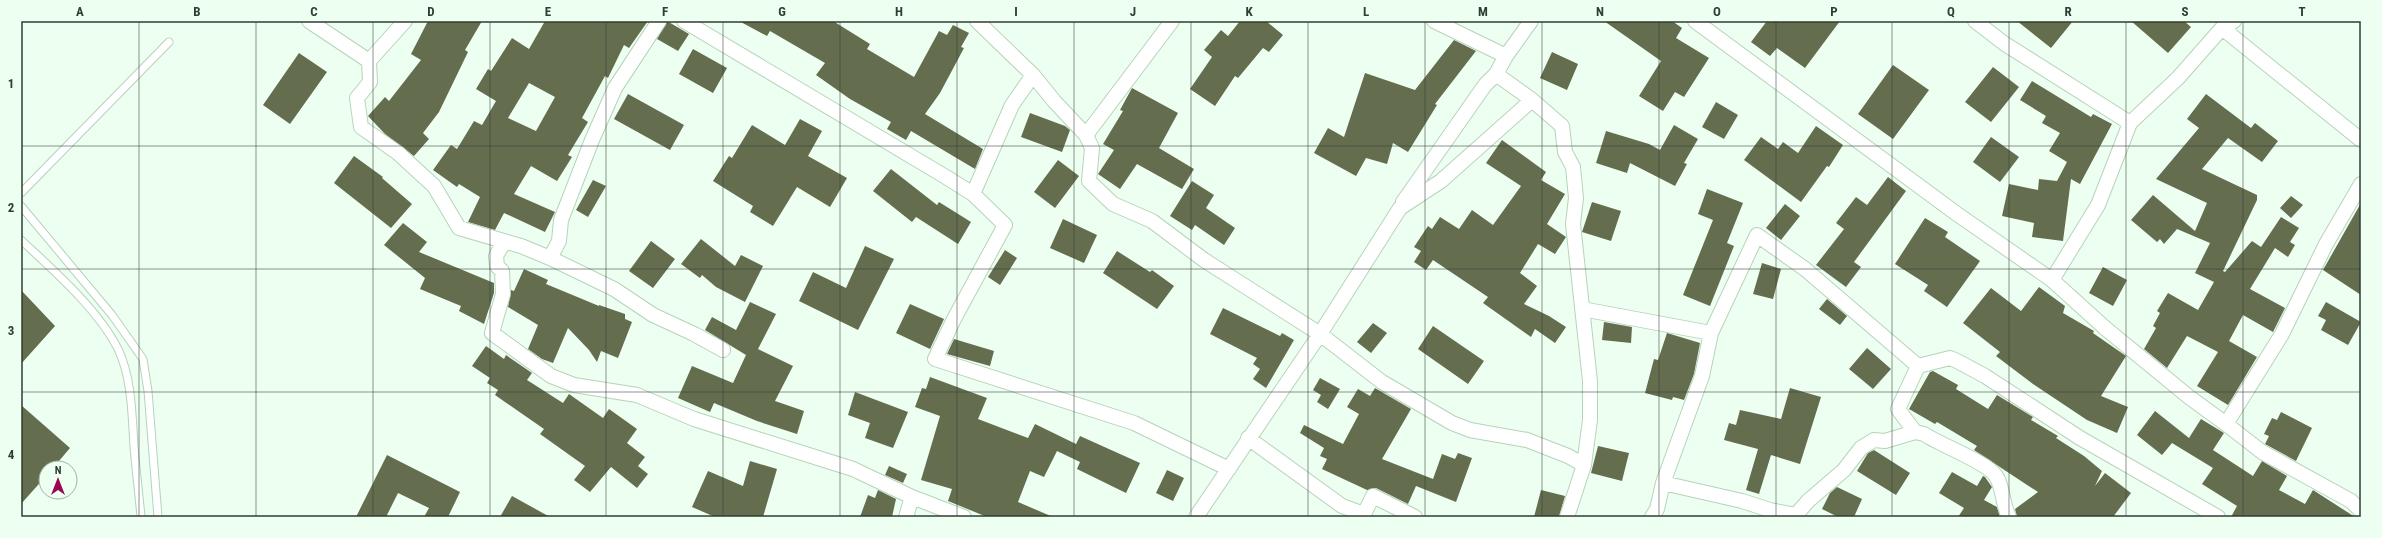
<svg xmlns="http://www.w3.org/2000/svg" width="2382" height="538" viewBox="0 0 2382 538" font-family="'Roboto Condensed',sans-serif">
  <style>
    .building { fill: #656d4f; fill-rule: evenodd }
    .lines { fill: none; stroke-linecap: round; stroke-linejoin: round }
    .service-casing { stroke: #b6d3bb; stroke-width: 9 }
    .minor-casing { stroke: #b6d3bb; stroke-width: 16 }
    .service { stroke: #fff; stroke-width: 7 }
    .minor { stroke: #fff; stroke-width: 14 }
    .grid { fill: none; stroke: #313d33; stroke-width: 1; stroke-opacity: 0.55 }
    .neatline { fill: none; stroke: #313d33; stroke-width: 1.5 }
    .grid-label { font-size: 13px; text-anchor: middle; font-weight: bold; fill: #313d33 }
  </style>
  <rect width="100%" height="100%" fill="#edfff0"/>
  <!-- building -->
  <path class="building" d="M 428,21 L 482,21 L 465,50 L 468,52 L 439,112 L 423,133 L 429,139 L 414,156 L 385,134 L 368,116 L 385,97 L 389,101 L 421,60 L 411,54 Z
    M 545,21 L 648,21 L 629,48 L 624,45 L 608,78 L 605,76 L 582,118 L 588,122 L 568,155 L 572,157 L 557,181 L 531,166 L 514,194 L 555,212 L 545,232 L 504,213 L 495,230 L 468,222 L 480,197 L 459,184 L 457,187 L 433,170 L 451,145 L 457,149 L 474,121 L 482,125 L 496,101 L 476,89 L 488,69 L 491,71 L 512,38 L 529,49 ZM 529,83 L 555,97 L 536,131 L 508,118 Z
    M 667,21 L 689,34 L 678,51 L 657,39 Z
    M 739,21 L 833,21 L 870,44 L 867,49 L 914,77 L 939,31 L 947,35 L 953,25 L 969,33 L 961,47 L 964,48 L 940,93 L 925,114 L 983,149 L 975,169 L 911,131 L 906,140 L 887,129 L 891,122 L 850,99 L 816,75 L 825,63 L 770,31 L 767,36 Z
    M 1240,21 L 1266,21 L 1283,35 L 1269,52 L 1263,48 L 1238,78 L 1235,76 L 1215,106 L 1190,89 L 1212,57 L 1204,50 L 1221,30 L 1228,36 Z
    M 1604,21 L 1672,21 L 1682,28 L 1676,38 L 1709,58 L 1684,97 L 1675,92 L 1663,111 L 1639,96 L 1661,61 Z
    M 1767,21 L 1840,21 L 1805,68 L 1777,48 L 1770,56 L 1751,42 Z
    M 2017,21 L 2073,21 L 2051,48 Z
    M 2131,21 L 2184,21 L 2191,27 L 2168,53 Z
    M 1454,40 L 1476,51 L 1435,104 L 1437,105 L 1408,152 L 1393,143 L 1387,164 L 1366,158 L 1356,176 L 1314,153 L 1328,128 L 1344,137 L 1365,73 L 1415,90 Z
    M 693,49 L 727,68 L 713,93 L 679,74 Z
    M 1552,52 L 1578,64 L 1567,90 L 1540,78 Z
    M 299,53 L 327,72 L 290,124 L 263,105 Z
    M 1893,65 L 1929,90 L 1893,139 L 1858,114 Z
    M 1993,67 L 2019,87 L 1991,122 L 1965,102 Z
    M 2032,81 L 2091,117 L 2093,114 L 2112,124 L 2080,184 L 2071,179 L 2063,241 L 2032,237 L 2034,223 L 2002,216 L 2009,184 L 2038,190 L 2039,179 L 2057,181 L 2067,162 L 2049,151 L 2060,133 L 2042,123 L 2046,116 L 2020,100 Z
    M 1132,88 L 1178,113 L 1159,148 L 1194,169 L 1182,189 L 1137,164 L 1120,189 L 1098,174 L 1114,150 L 1103,144 L 1123,111 L 1120,110 Z
    M 628,94 L 684,125 L 670,150 L 614,119 Z
    M 2206,94 L 2251,128 L 2255,123 L 2278,141 L 2262,162 L 2228,138 L 2202,169 L 2257,195 L 2257,200 L 2223,271 L 2225,272 L 2252,241 L 2261,247 L 2281,217 L 2299,228 L 2290,242 L 2295,245 L 2288,257 L 2275,248 L 2250,289 L 2285,308 L 2273,332 L 2243,315 L 2229,341 L 2257,357 L 2228,405 L 2197,386 L 2218,352 L 2187,336 L 2167,368 L 2144,349 L 2156,328 L 2153,326 L 2160,313 L 2157,311 L 2168,293 L 2198,310 L 2214,282 L 2195,273 L 2210,243 L 2177,229 L 2164,244 L 2160,239 L 2157,242 L 2131,220 L 2153,195 L 2195,231 L 2207,203 L 2156,179 L 2199,128 L 2187,119 Z
    M 1716,102 L 1738,115 L 1724,139 L 1702,127 Z
    M 1030,113 L 1065,126 L 1070,130 L 1062,152 L 1021,137 Z
    M 800,119 L 822,131 L 808,156 L 847,178 L 830,207 L 797,187 L 773,226 L 750,212 L 753,206 L 713,181 L 729,156 L 732,158 L 752,125 L 785,145 Z
    M 1674,125 L 1698,139 L 1684,163 L 1687,164 L 1675,186 L 1630,163 L 1627,173 L 1596,163 L 1606,131 L 1649,144 L 1660,150 Z
    M 1816,126 L 1843,145 L 1829,167 L 1827,166 L 1801,202 L 1744,160 L 1761,137 L 1778,149 L 1783,142 L 1798,153 Z
    M 1991,137 L 2019,157 L 2000,182 L 1973,162 Z
    M 1502,140 L 1546,172 L 1541,180 L 1565,194 L 1547,224 L 1566,237 L 1555,254 L 1538,244 L 1520,273 L 1537,286 L 1524,304 L 1549,316 L 1566,327 L 1555,343 L 1535,329 L 1531,337 L 1483,303 L 1488,297 L 1433,260 L 1426,270 L 1414,262 L 1421,251 L 1414,247 L 1428,226 L 1432,229 L 1440,217 L 1459,229 L 1472,210 L 1493,225 L 1521,186 L 1486,163 Z
    M 354,156 L 383,177 L 382,178 L 412,204 L 391,228 L 334,183 Z
    M 1058,160 L 1079,176 L 1055,208 L 1034,192 Z
    M 891,169 L 937,205 L 939,202 L 971,222 L 958,244 L 916,217 L 912,222 L 873,191 Z
    M 1888,177 L 1906,191 L 1854,262 L 1861,267 L 1846,287 L 1816,265 L 1844,229 L 1836,223 L 1856,197 L 1867,205 Z
    M 593,180 L 606,186 L 588,217 L 576,210 Z
    M 1192,181 L 1214,195 L 1206,208 L 1235,228 L 1224,245 L 1195,225 L 1192,230 L 1170,216 Z
    M 1707,189 L 1743,203 L 1727,243 L 1734,246 L 1710,306 L 1683,295 L 1713,220 L 1698,214 Z
    M 2291,196 L 2303,205 L 2291,218 L 2280,208 Z
    M 1592,202 L 1621,211 L 1611,241 L 1582,232 Z
    M 2361,203 L 2361,295 L 2323,270 Z
    M 1785,204 L 1800,216 L 1781,240 L 1766,228 Z
    M 1925,218 L 1948,232 L 1945,237 L 1980,261 L 1947,307 L 1924,291 L 1928,285 L 1895,264 Z
    M 1063,219 L 1097,235 L 1084,263 L 1050,248 Z
    M 403,223 L 427,242 L 419,252 L 494,283 L 494,293 L 484,324 L 459,311 L 461,306 L 420,289 L 425,278 L 384,245 Z
    M 701,239 L 735,266 L 741,255 L 763,266 L 745,302 L 716,287 L 702,275 L 700,278 L 681,264 Z
    M 651,241 L 675,259 L 653,288 L 629,271 Z
    M 865,246 L 894,259 L 858,330 L 799,301 L 813,272 L 846,288 Z
    M 1005,250 L 1017,258 L 1000,285 L 988,277 Z
    M 1117,251 L 1150,272 L 1152,270 L 1174,286 L 1157,309 L 1103,273 Z
    M 1762,263 L 1781,269 L 1773,299 L 1753,294 Z
    M 2103,267 L 2127,280 L 2113,306 L 2089,293 Z
    M 524,269 L 548,280 L 546,284 L 599,306 L 599,305 L 625,314 L 625,319 L 632,322 L 618,358 L 601,351 L 597,362 L 589,350 L 568,328 L 553,363 L 542,359 L 528,349 L 538,325 L 508,307 L 511,290 L 514,291 Z
    M 2039,287 L 2065,306 L 2063,313 L 2094,331 L 2093,333 L 2126,356 L 2101,396 L 2128,407 L 2117,433 L 2087,420 L 2033,384 L 1996,356 L 2000,352 L 1963,323 L 1991,288 L 2021,311 Z
    M 21,290 L 55,326 L 21,364 Z
    M 1827,299 L 1847,316 L 1840,325 L 1819,309 Z
    M 750,302 L 776,314 L 758,349 L 793,366 L 775,401 L 804,411 L 797,434 L 757,421 L 714,403 L 710,412 L 678,398 L 692,366 L 733,383 L 746,355 L 705,330 L 712,317 L 736,330 Z
    M 2326,302 L 2361,322 L 2348,345 L 2321,330 L 2326,320 L 2318,316 Z
    M 910,304 L 944,319 L 930,349 L 896,333 Z
    M 1223,308 L 1280,336 L 1282,333 L 1294,340 L 1266,388 L 1253,379 L 1260,369 L 1253,364 L 1257,358 L 1210,334 Z
    M 1604,322 L 1632,327 L 1631,343 L 1602,340 Z
    M 1373,323 L 1387,333 L 1371,353 L 1357,342 Z
    M 1433,326 L 1484,361 L 1468,384 L 1418,349 Z
    M 1667,333 L 1700,343 L 1694,374 L 1684,400 L 1673,397 L 1672,400 L 1645,393 L 1654,359 L 1658,360 Z
    M 954,339 L 994,351 L 990,366 L 947,354 Z
    M 486,346 L 504,359 L 506,355 L 532,373 L 527,380 L 563,403 L 569,394 L 603,418 L 609,409 L 637,429 L 627,443 L 645,457 L 638,466 L 648,474 L 637,488 L 611,467 L 590,492 L 574,480 L 585,466 L 540,434 L 544,429 L 495,395 L 498,390 L 487,383 L 490,378 L 472,366 Z
    M 1867,348 L 1891,369 L 1873,389 L 1849,369 Z
    M 1933,371 L 1958,385 L 1956,389 L 1988,409 L 1997,395 L 2033,417 L 2031,420 L 2058,436 L 2056,438 L 2084,456 L 2102,471 L 2095,486 L 2105,473 L 2131,493 L 2113,517 L 2017,517 L 2015,509 L 2038,492 L 1974,450 L 1977,446 L 1937,422 L 1935,424 L 1909,409 L 1930,372 Z
    M 930,377 L 987,398 L 978,419 L 1028,438 L 1035,424 L 1076,444 L 1080,436 L 1140,463 L 1126,493 L 1077,469 L 1080,462 L 1057,451 L 1044,477 L 1030,471 L 1018,502 L 1053,517 L 987,517 L 948,501 L 952,489 L 921,480 L 940,416 L 915,407 L 922,388 L 926,389 Z
    M 1320,378 L 1340,389 L 1328,409 L 1317,402 L 1321,395 L 1313,390 Z
    M 1375,388 L 1411,409 L 1382,459 L 1433,479 L 1442,454 L 1455,459 L 1458,453 L 1472,458 L 1456,502 L 1416,486 L 1408,504 L 1376,488 L 1367,490 L 1322,469 L 1327,459 L 1320,456 L 1324,448 L 1300,433 L 1304,425 L 1343,444 L 1359,414 L 1347,407 L 1358,389 L 1370,396 Z
    M 1790,388 L 1821,397 L 1800,464 L 1771,455 L 1759,494 L 1746,490 L 1758,449 L 1724,440 L 1729,423 L 1736,425 L 1740,410 L 1781,419 Z
    M 855,392 L 908,412 L 893,448 L 865,438 L 870,423 L 848,415 Z
    M 21,405 L 70,448 L 53,468 L 46,468 L 46,476 L 21,504 Z
    M 2155,411 L 2189,438 L 2201,419 L 2224,433 L 2213,450 L 2253,476 L 2262,461 L 2287,476 L 2279,490 L 2305,504 L 2313,490 L 2355,517 L 2231,517 L 2237,506 L 2202,484 L 2213,468 L 2172,443 L 2162,455 L 2137,435 Z
    M 2281,412 L 2312,428 L 2296,461 L 2265,444 L 2269,436 L 2264,434 L 2272,418 L 2277,420 Z
    M 1598,446 L 1629,453 L 1622,481 L 1591,473 Z
    M 1874,450 L 1910,473 L 1896,495 L 1857,471 L 1868,453 Z
    M 387,455 L 460,492 L 448,517 L 424,517 L 429,508 L 398,493 L 386,517 L 356,517 Z
    M 750,461 L 777,469 L 763,517 L 715,517 L 692,507 L 708,471 L 743,486 Z
    M 889,466 L 907,474 L 903,483 L 885,475 Z
    M 1167,470 L 1184,478 L 1173,501 L 1156,493 Z
    M 1952,472 L 1977,486 L 1983,476 L 1985,477 L 1992,487 L 1984,500 L 1997,507 L 2000,517 L 1958,517 L 1964,508 L 1939,493 Z
    M 1837,487 L 1862,499 L 1854,517 L 1838,517 L 1822,509 L 1830,493 Z
    M 878,490 L 896,499 L 892,517 L 860,517 L 868,495 L 875,498 Z
    M 1541,490 L 1565,496 L 1559,517 L 1534,517 Z
    M 512,496 L 550,517 L 500,517 Z"/>
  <g class="lines">
    <!-- service casing -->
    <g class="service-casing">
      <path id="service" d="M 21,193 L 169,42
        M 21,206 L 112,315 L 143,359 L 148,391 L 158,517
        M 21,240 C 53,270 98,309 118,349 C 132,378 132,415 134,447 C 136,471 139,494 141,517"/>
    </g>
    <!-- minor casing -->
    <g class="minor-casing">
      <path id="minor" d="M 309,21 L 369,61 L 370,82 L 357,98 L 361,127 L 398,153 L 434,186 L 459,228 L 521,246 L 550,258 L 559,241 L 561,220 L 592,140 L 615,88 L 659,21
        M 684,21 L 946,177 L 973,194 L 1005,225 L 954,319 L 935,359 L 1134,423 L 1229,469
        M 977,21 L 1033,75 L 1054,101 L 1086,135 L 1092,148 L 1089,181 L 1113,204 L 1152,221 L 1204,260 L 1320,334 L 1382,382 L 1452,423 L 1470,430 L 1527,440 L 1568,456 L 1584,465
        M 1434,21 L 1506,56
        M 1695,21 L 1957,214 L 2052,280 L 2105,328 L 2189,397 L 2226,424 L 2282,334 L 2326,244 L 2361,184
        M 1975,21 L 2005,44 L 2130,123
        M 2222,28 L 2234,21
        M 369,61 L 405,21
        M 1496,74 L 1532,100 L 1562,126 L 1565,152 L 1573,167 L 1576,198 L 1573,224 L 1590,381 L 1590,420 L 1584,465 L 1567,517
        M 1086,135 L 1172,21
        M 973,194 L 1012,105 L 1033,75
        M 1403,202 L 1485,85 L 1496,74 L 1506,56 L 1531,21
        M 504,242 L 496,256 L 497,266 L 502,271 L 503,294 L 492,333 L 551,376 L 574,385 L 637,395 L 694,419 L 853,469 L 912,497 L 964,517
        M 550,258 L 614,289 L 653,315 L 694,334 L 723,350
        M 2052,280 L 2098,205 L 2130,123 L 2178,78 L 2222,28 L 2361,140
        M 1582,309 L 1711,333 L 1757,235 L 1805,269 L 1918,366
        M 2226,424 L 2262,452 L 2351,501 L 2361,511
        M 1248,438 L 1342,506 L 1364,514 L 1373,496 L 1415,517
        M 1663,483 L 1742,501 L 1770,510 L 1796,515 L 1808,501 L 1844,470 L 1861,448 L 1874,440 L 1885,441 L 1915,432
        M 906,517 L 912,497
        M 1196,517 L 1320,334 L 1400,208 L 1441,181 L 1532,100
        M 1652,517 L 1657,509 L 1663,483 L 1702,376 L 1711,333
        M 2009,517 C 2002,504 2004,489 1996,476 C 1987,462 1940,445 1924,434 L 1915,432 L 1898,409 L 1918,366 L 1950,358 L 1957,361 L 1985,376 L 2080,438 L 2218,517"/>
    </g>
    <!-- service -->
    <use href="#service" class="service"/>
    <!-- minor -->
    <use href="#minor" class="minor"/>
  </g>
  <!-- grid -->
  <path class="grid" d="M 139,21 L 139,517M 256,21 L 256,517M 373,21 L 373,517M 490,21 L 490,517M 606,21 L 606,517M 723,21 L 723,517M 840,21 L 840,517M 957,21 L 957,517M 1074,21 L 1074,517M 1191,21 L 1191,517M 1308,21 L 1308,517M 1425,21 L 1425,517M 1542,21 L 1542,517M 1659,21 L 1659,517M 1776,21 L 1776,517M 1892,21 L 1892,517M 2009,21 L 2009,517M 2126,21 L 2126,517M 2243,21 L 2243,517M 21,146 L 2361,146M 21,269 L 2361,269M 21,392 L 2361,392"/>
  <!-- border -->
  <rect width="2382" height="538" fill="none" stroke="#edfff0" stroke-width="44"/>
  <!-- north arrow -->
  <g transform="translate(58 480)"><circle r="19" fill="#edfff0" stroke="#a2b1a4"/>
  <path d="M0-3L7 15L0 10L-7 15Z" fill="#9c0552"/>
  <text y="-6" font-size="11" font-weight="bold" text-anchor="middle" fill="#313d33">N</text>
  </g>
  <rect x="22" y="22" width="2338" height="494" class="neatline"/>
  <g class="grid-label">
    <text x="80" y="16">A</text>
    <text x="197" y="16">B</text>
    <text x="314" y="16">C</text>
    <text x="431" y="16">D</text>
    <text x="548" y="16">E</text>
    <text x="665" y="16">F</text>
    <text x="782" y="16">G</text>
    <text x="899" y="16">H</text>
    <text x="1016" y="16">I</text>
    <text x="1133" y="16">J</text>
    <text x="1249" y="16">K</text>
    <text x="1366" y="16">L</text>
    <text x="1483" y="16">M</text>
    <text x="1600" y="16">N</text>
    <text x="1717" y="16">O</text>
    <text x="1834" y="16">P</text>
    <text x="1951" y="16">Q</text>
    <text x="2068" y="16">R</text>
    <text x="2185" y="16">S</text>
    <text x="2302" y="16">T</text>
    <text x="11" y="88">1</text>
    <text x="11" y="212">2</text>
    <text x="11" y="335">3</text>
    <text x="11" y="459">4</text>
  </g>
</svg>
